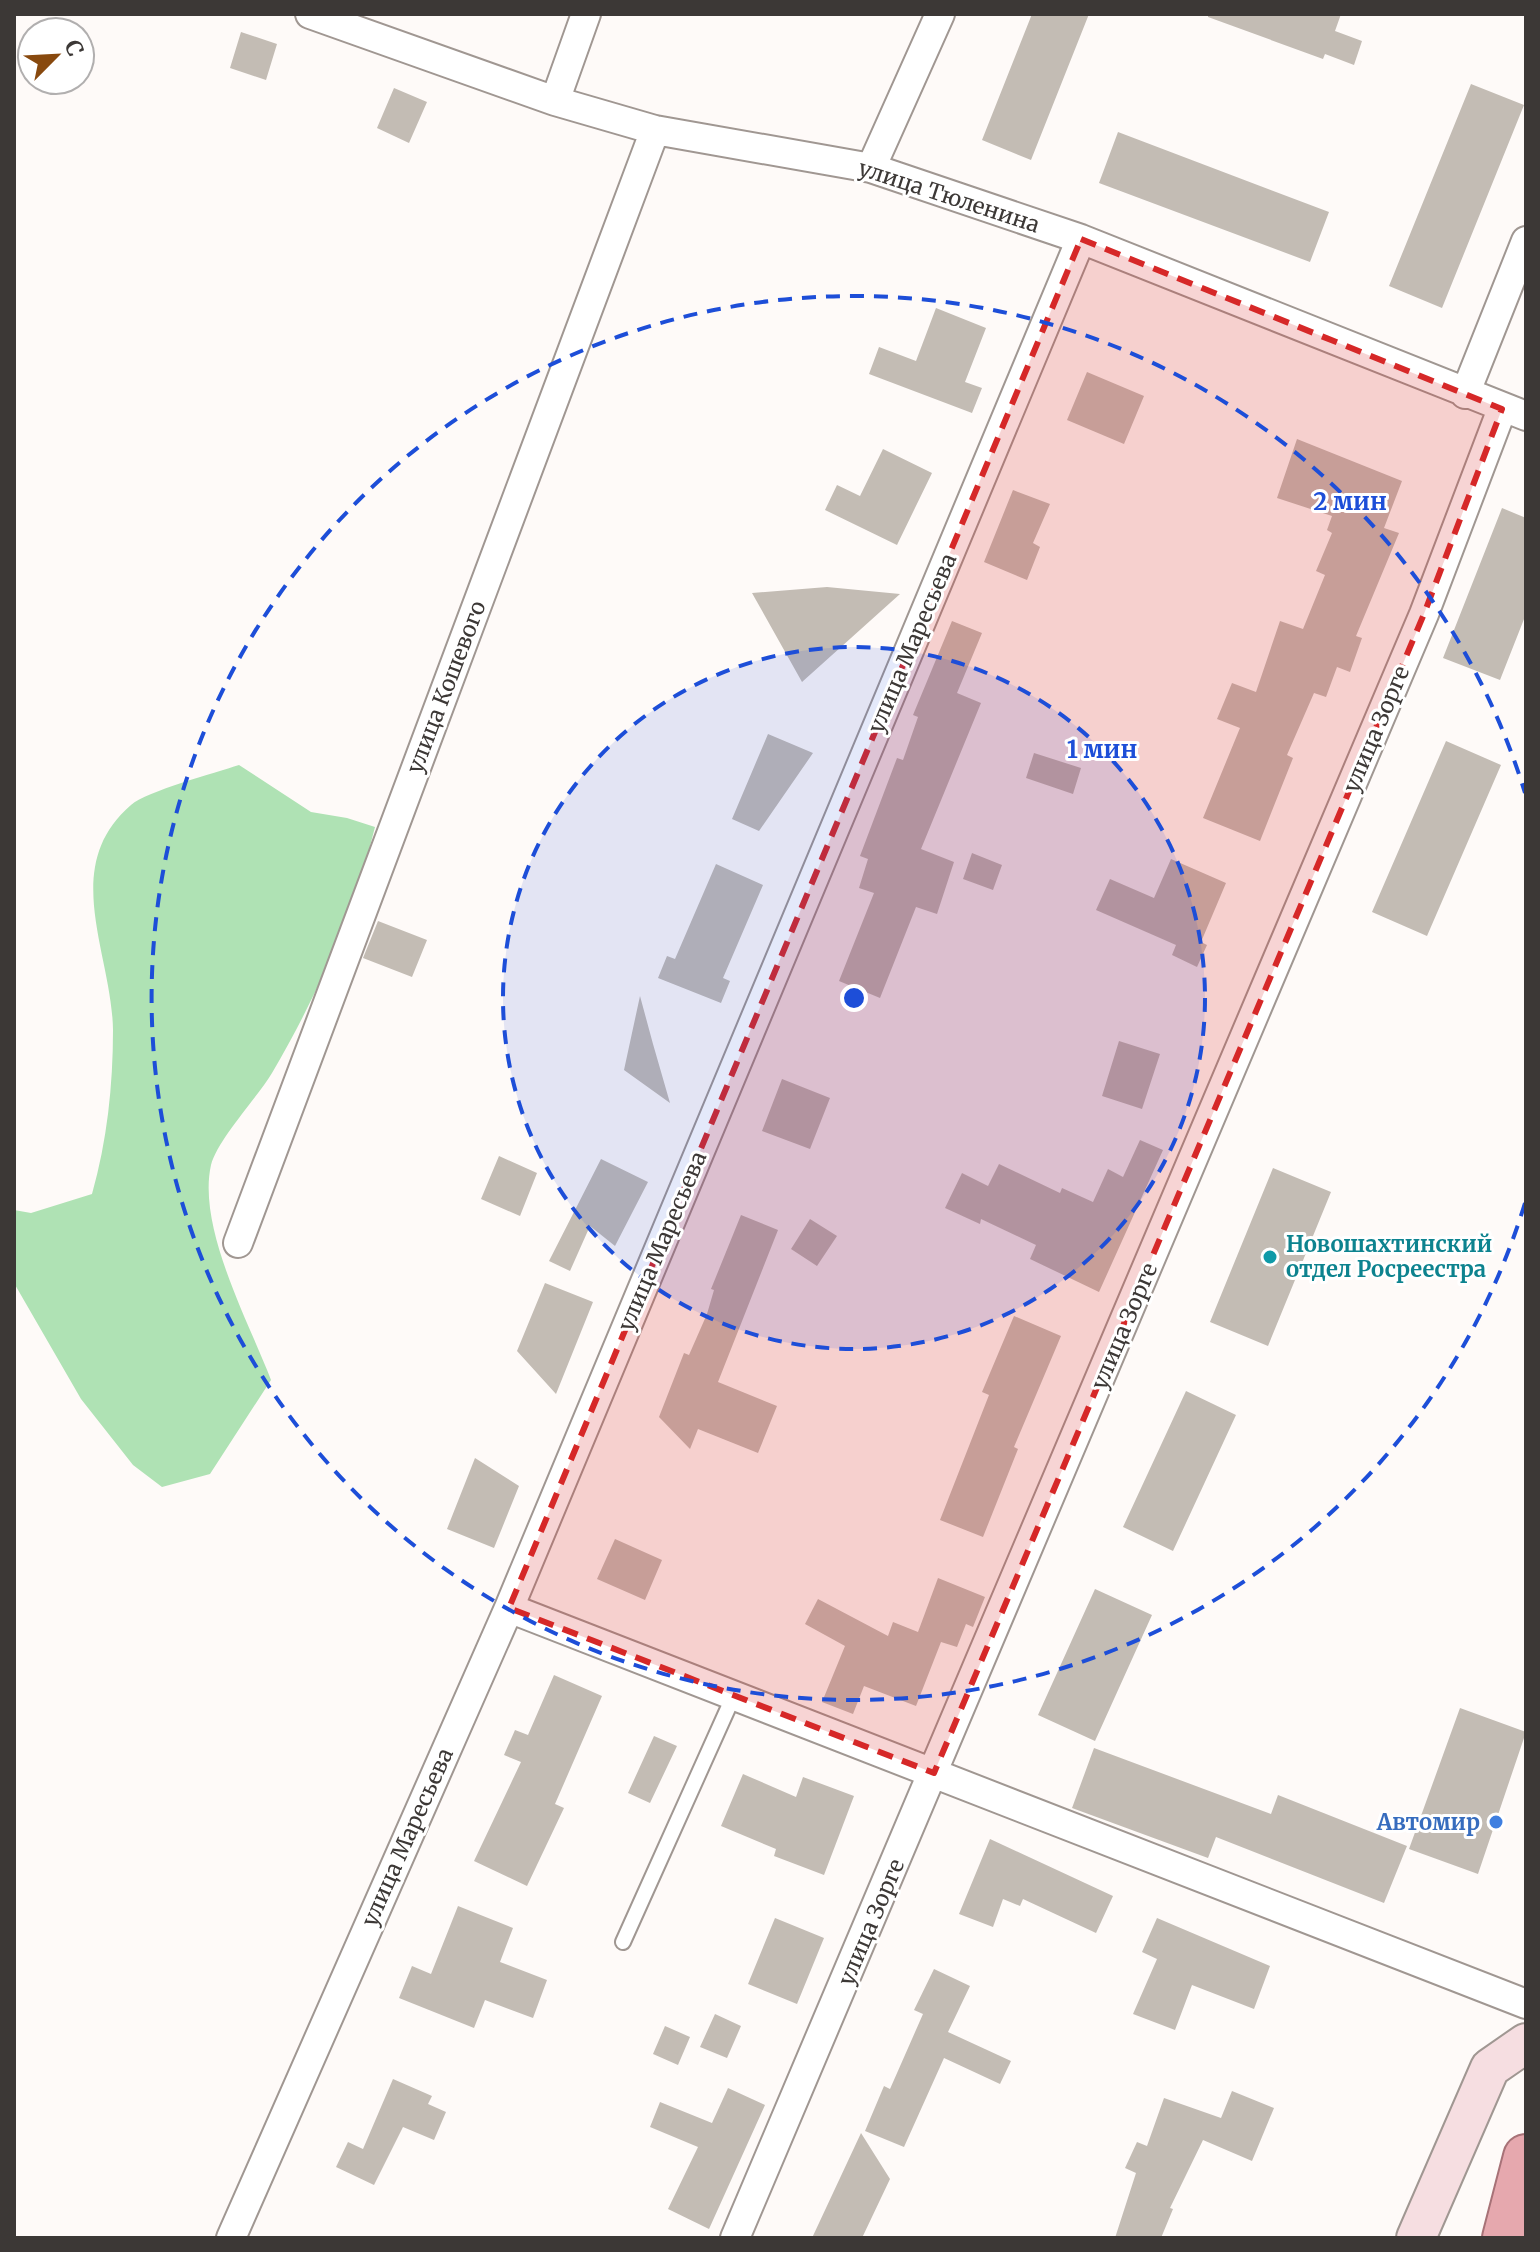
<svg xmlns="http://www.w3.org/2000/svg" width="1540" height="2252" viewBox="0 0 1540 2252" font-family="Merriweather,serif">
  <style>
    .green { fill: #afe2b4 }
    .building { fill: #c3bcb4 }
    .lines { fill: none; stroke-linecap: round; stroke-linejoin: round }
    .service-casing { stroke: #a09792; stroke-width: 18 }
    .minor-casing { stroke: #a09792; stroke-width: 32 }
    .secondary-casing { stroke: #a09792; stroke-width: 42 }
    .trunk-casing { stroke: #a77277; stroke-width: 48 }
    .service { stroke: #fff; stroke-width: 14 }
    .minor { stroke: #fff; stroke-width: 28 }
    .secondary { stroke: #f6dee1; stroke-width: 38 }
    .trunk { stroke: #e6a8ae; stroke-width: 44 }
    .marked { fill: #d62828; fill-opacity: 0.2; stroke: #d62828; stroke-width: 6; stroke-dasharray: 16 10; stroke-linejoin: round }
    .ring { fill: none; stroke: #1d4ed8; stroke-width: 4; stroke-dasharray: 14 10 }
    .culture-dot { fill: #0f9aa8; stroke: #fff; stroke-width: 3 }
    .shop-dot { fill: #3f7fe0; stroke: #fff; stroke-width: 3 }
    .labels { text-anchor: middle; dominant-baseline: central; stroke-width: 6; stroke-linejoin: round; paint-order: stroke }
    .street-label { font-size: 22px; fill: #3c3836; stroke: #fff }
    .culture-label { font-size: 22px; font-weight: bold; fill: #0d838f; stroke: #fff; text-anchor: start }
    .shop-label { font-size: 22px; font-weight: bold; fill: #366cbe; stroke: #fff; text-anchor: end }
    .centre { fill: #1d4ed8; stroke: #fff; stroke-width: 4 }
    .ring-label { font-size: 24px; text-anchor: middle; font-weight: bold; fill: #1d4ed8; stroke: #fff; stroke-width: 6; stroke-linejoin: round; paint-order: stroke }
  </style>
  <rect width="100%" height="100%" fill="#fefaf8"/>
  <!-- green -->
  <path class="green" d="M 239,765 L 311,812 L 347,818 L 375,827 C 354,914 317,996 272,1073 C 257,1098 218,1139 211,1165 C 197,1228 249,1322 271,1380 L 210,1474 L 162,1487 L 133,1465 L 81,1399 L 14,1283 L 14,1210 L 31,1213 L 92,1194 C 107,1141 113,1086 113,1030 C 112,953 59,867 131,805 C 147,791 215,773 239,765 Z"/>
  <!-- building -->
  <path class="building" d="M 1032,14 L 1089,14 L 1031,160 L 982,140 Z
    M 1208,14 L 1341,14 L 1335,31 L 1362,41 L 1354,65 L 1325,54 L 1323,59 L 1208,17 Z
    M 241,32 L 277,44 L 266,80 L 230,68 Z
    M 1471,84 L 1524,105 L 1442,308 L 1389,286 Z
    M 394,88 L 427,102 L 409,143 L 377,128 Z
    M 1118,132 L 1329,212 L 1310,262 L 1099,183 Z
    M 936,308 L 986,328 L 965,382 L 982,388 L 972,413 L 869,374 L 879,347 L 916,361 Z
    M 1087,372 L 1144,396 L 1124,444 L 1067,420 Z
    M 1297,439 L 1402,481 L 1384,528 L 1399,533 L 1356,636 L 1362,638 L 1350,672 L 1337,667 L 1326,697 L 1314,693 L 1287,755 L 1293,758 L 1260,841 L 1203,818 L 1240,728 L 1217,719 L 1232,683 L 1256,692 L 1280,621 L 1303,629 L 1325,575 L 1316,571 L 1332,533 L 1327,530 L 1332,516 L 1277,498 Z
    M 883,449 L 932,473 L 897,545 L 825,510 L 837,485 L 860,496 Z
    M 1013,490 L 1050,504 L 1033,543 L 1040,547 L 1027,580 L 984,562 Z
    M 1502,508 L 1526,518 L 1526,614 L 1500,680 L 1443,658 Z
    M 827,587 L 900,594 L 802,682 L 752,593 Z
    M 952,621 L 982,633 L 957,693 L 981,703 L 921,849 L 954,862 L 937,914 L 916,907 L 880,998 L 839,981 L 874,893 L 859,888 L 868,859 L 860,856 L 897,758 L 903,760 L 918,717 L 913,715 Z
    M 768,734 L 813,753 L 759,831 L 732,819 Z
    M 1446,741 L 1501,765 L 1427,936 L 1372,912 Z
    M 1034,753 L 1081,768 L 1073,794 L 1026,778 Z
    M 972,853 L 1002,865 L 993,890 L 963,879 Z
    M 1171,859 L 1226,883 L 1201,942 L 1207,945 L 1197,967 L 1172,955 L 1176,945 L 1096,910 L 1110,879 L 1154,898 Z
    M 716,864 L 763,885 L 723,978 L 730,981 L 721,1003 L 658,978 L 667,956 L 675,959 Z
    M 378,921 L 427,940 L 412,977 L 363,958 Z
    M 640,996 L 653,1044 L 670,1103 L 624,1070 Z
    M 1119,1041 L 1160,1054 L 1142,1109 L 1102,1096 Z
    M 782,1079 L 830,1098 L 810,1149 L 762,1131 Z
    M 1140,1140 L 1163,1150 L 1099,1292 L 1030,1259 L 1036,1245 L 981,1219 L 980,1224 L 945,1208 L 962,1173 L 988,1186 L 999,1164 L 1060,1193 L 1062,1188 L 1093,1202 L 1108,1169 L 1123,1177 Z
    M 499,1156 L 537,1173 L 520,1216 L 481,1199 Z
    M 601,1159 L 648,1182 L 615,1246 L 590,1226 L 570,1271 L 549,1261 Z
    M 1273,1168 L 1331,1192 L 1268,1346 L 1210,1322 Z
    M 741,1215 L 778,1230 L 718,1382 L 777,1406 L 758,1453 L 698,1429 L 690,1449 L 659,1417 L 684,1353 L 689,1355 L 707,1314 L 714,1290 L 711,1289 Z
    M 810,1219 L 837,1236 L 817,1266 L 791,1249 Z
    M 545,1283 L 593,1302 L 556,1394 L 517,1351 Z
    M 1014,1316 L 1061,1336 L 1014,1447 L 1018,1449 L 983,1537 L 940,1520 L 989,1395 L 982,1392 Z
    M 1186,1391 L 1236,1415 L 1173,1551 L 1123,1527 Z
    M 475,1458 L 519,1486 L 494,1548 L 447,1529 Z
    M 615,1539 L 662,1560 L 645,1600 L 597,1579 Z
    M 938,1578 L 985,1597 L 973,1627 L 966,1624 L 957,1647 L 941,1642 L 916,1706 L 864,1686 L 853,1714 L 822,1702 L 845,1646 L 805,1624 L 818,1599 L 888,1636 L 893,1622 L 918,1632 Z
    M 1095,1589 L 1152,1615 L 1095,1741 L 1038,1715 Z
    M 554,1675 L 602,1696 L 555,1804 L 564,1808 L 527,1886 L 474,1861 L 521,1762 L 504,1755 L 515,1730 L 528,1735 Z
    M 1460,1708 L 1526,1732 L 1478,1874 L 1409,1849 Z
    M 654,1736 L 677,1746 L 650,1803 L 628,1793 Z
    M 1094,1748 L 1271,1814 L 1278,1795 L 1407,1846 L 1384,1903 L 1216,1837 L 1208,1858 L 1072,1808 Z
    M 743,1774 L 796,1797 L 803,1777 L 854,1796 L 824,1875 L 774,1856 L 776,1849 L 721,1826 Z
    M 990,1839 L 1113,1896 L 1096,1933 L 1023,1899 L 1020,1906 L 1003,1899 L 993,1927 L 959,1914 Z
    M 458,1906 L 513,1928 L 500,1962 L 547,1980 L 533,2018 L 485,2000 L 474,2028 L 399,1998 L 412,1966 L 431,1974 Z
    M 775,1918 L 824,1938 L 797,2004 L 748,1984 Z
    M 1157,1918 L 1270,1966 L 1254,2009 L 1192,1985 L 1175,2030 L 1133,2014 L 1157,1959 L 1142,1952 Z
    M 934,1969 L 970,1986 L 948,2032 L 1011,2061 L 1000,2084 L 944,2058 L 904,2147 L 865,2131 L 884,2086 L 890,2089 L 923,2014 L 914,2010 Z
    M 715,2014 L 741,2026 L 727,2058 L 700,2047 Z
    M 665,2026 L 690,2037 L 678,2065 L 653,2054 Z
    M 393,2079 L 432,2096 L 428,2104 L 446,2112 L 434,2140 L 403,2127 L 374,2185 L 336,2167 L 348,2142 L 363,2149 Z
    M 728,2088 L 765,2105 L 709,2229 L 668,2209 L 698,2147 L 650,2127 L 660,2102 L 712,2123 Z
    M 1232,2091 L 1274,2108 L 1252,2161 L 1203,2140 L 1170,2208 L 1173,2209 L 1161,2238 L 1115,2238 L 1136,2173 L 1125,2168 L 1137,2142 L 1147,2146 L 1164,2098 L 1221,2118 Z
    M 861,2133 L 890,2179 L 862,2238 L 812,2238 Z"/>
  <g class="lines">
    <!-- service casing -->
    <g class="service-casing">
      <path id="service" d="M 623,1942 L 734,1695"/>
    </g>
    <!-- minor casing -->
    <g class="minor-casing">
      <path id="minor" d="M 310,14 L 555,101 L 655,130 L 871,168 L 1081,239 L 1526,416
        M 555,101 L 586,14
        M 871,168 L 940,14
        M 1465,394 L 1526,241
        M 238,1243 L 655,130
        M 509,1608 L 1526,2004
        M 231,2238 L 509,1608 L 1081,239
        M 735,2238 L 1424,614 L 1502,409"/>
    </g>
    <!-- secondary casing -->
    <g class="secondary-casing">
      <path id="secondary" d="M 1416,2238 L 1490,2068 L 1526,2043"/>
    </g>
    <!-- trunk casing -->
    <g class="trunk-casing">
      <path id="trunk" d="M 1505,2238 L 1526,2157"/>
    </g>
    <!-- service -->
    <use href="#service" class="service"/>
    <!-- minor -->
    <use href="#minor" class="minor"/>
    <!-- secondary -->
    <use href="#secondary" class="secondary"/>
    <!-- trunk -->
    <use href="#trunk" class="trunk"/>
  </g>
  <!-- marked area -->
  <path class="marked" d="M 1081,239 L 1502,409 L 1424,614 L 934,1773 L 509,1608 Z"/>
  <!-- distance rings -->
  <circle cx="854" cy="998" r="351" fill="#1d4ed8" fill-opacity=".12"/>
  <g class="ring">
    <circle cx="854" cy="998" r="351"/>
    <path d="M1525 1203A702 702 0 1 1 1525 793"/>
  </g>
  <!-- markers -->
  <circle class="culture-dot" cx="1270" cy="1257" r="8"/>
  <circle class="shop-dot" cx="1496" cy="1822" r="8"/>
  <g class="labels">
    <!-- street labels -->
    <g class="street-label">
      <text transform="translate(949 196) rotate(18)">улица Тюленина</text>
      <text transform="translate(912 643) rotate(-67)">улица Маресьева</text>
      <text transform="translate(446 687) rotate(-69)">улица Кошевого</text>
      <text transform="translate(1376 729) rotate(-67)">улица Зорге</text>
      <text transform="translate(662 1241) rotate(-67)">улица Маресьева</text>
      <text transform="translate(1124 1326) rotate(-67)">улица Зорге</text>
      <text transform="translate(407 1837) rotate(-66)">улица Маресьева</text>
      <text transform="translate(871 1922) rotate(-67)">улица Зорге</text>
    </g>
    <!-- culture labels -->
    <g class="culture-label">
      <text x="1286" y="1244">Новошахтинский<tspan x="1286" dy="25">отдел Росреестра</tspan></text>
    </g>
    <!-- shop labels -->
    <g class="shop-label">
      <text x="1480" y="1822">Автомир</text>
    </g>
  </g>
  <circle cx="854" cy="998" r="12" class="centre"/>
  <g class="ring-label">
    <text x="1350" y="510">2 мин</text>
    <text x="1102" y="758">1 мин</text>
  </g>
  <!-- border -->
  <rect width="1540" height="2252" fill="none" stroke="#3c3836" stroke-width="32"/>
  <!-- north arrow -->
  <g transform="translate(56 56) rotate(66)"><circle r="38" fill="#ffffff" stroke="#b1afaf" stroke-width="2"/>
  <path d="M0-6L14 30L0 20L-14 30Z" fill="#88490e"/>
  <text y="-12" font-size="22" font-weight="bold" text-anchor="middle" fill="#3c3836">С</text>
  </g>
</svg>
